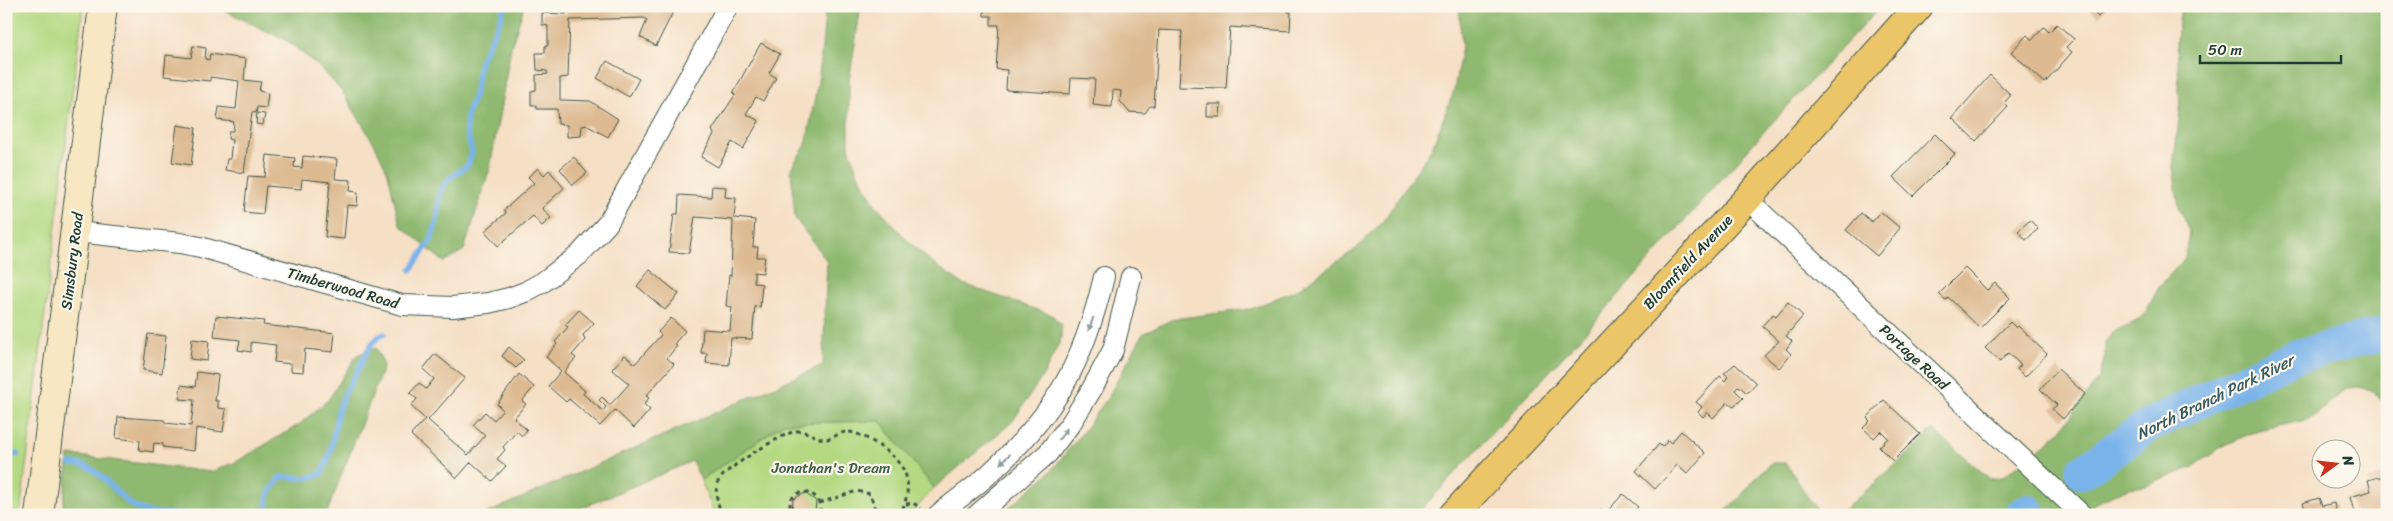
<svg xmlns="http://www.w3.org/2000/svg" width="2393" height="521" viewBox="0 0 2393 521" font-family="Sriracha,sans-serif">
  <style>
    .green { fill: #b4d982; stroke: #6a8b5b }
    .forest { fill: #8fb970; stroke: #577b52 }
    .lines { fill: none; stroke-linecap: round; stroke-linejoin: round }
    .stream { stroke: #7ab3ea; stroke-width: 5.5 }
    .river { stroke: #7ab3ea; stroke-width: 34 }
    .building { fill: #ddba91 }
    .minor-casing { stroke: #3f554a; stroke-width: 22 }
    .secondary-casing { stroke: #3f554a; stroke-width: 30 }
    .primary-casing { stroke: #3f554a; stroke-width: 30 }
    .path { stroke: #3f554a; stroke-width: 3; stroke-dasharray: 4 4; stroke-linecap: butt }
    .minor { stroke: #fff; stroke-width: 20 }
    .secondary { stroke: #f7e8c3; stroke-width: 28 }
    .primary { stroke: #ecc569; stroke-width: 28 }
    .oneway { fill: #8f9e9a }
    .labels { text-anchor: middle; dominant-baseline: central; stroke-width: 4.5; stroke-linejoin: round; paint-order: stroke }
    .street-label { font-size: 15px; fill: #1f3d34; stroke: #fbf7ec }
    .park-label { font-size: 15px; fill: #3d5c44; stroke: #fbf7ec }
    .water-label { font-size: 16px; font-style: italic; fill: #365a62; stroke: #fbf7ec }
  </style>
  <rect width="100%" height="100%" fill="#fbf7ec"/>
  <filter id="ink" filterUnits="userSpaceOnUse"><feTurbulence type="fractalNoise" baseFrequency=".02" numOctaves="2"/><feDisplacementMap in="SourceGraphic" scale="10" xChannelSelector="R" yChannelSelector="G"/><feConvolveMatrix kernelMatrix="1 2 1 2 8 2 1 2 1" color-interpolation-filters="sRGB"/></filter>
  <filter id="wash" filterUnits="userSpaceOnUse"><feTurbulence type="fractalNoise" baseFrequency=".0096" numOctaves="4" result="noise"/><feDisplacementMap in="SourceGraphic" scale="20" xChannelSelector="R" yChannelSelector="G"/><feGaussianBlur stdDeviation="1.12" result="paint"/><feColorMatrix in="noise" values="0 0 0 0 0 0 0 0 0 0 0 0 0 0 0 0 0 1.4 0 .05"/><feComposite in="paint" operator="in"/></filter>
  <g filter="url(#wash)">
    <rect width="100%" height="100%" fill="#f5dfc5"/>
    <!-- green -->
    <path class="green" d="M 6,6 L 83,6 L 20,515 L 6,515 Z
      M 880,421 L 934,488 L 910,515 L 715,515 L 701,480 L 784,423 Z"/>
    <!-- forest -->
    <path class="forest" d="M 216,6 L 524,6 L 511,47 L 490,168 L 464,250 L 444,262 L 400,225 L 388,173 L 375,145 L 344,94 L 324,71 L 289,42 Z
      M 826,6 L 861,6 L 849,81 L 849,147 L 857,172 L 875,204 L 906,239 L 931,262 L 963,284 L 1052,315 L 1061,324 L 1061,339 L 1044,374 L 1012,422 L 934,488 L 880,421 L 784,423 L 701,480 L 692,461 L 565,515 L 483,515 L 823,365 L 827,261 L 795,218 L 791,168 L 806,145 L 819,76 Z
      M 1459,6 L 1881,6 L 1767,128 L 1576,343 L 1416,515 L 1001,515 L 1051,471 L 1080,436 L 1107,399 L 1143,334 L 1173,319 L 1251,309 L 1296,290 L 1356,249 L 1384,220 L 1432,148 L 1454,91 L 1462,46 Z
      M 2181,6 L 2387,6 L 2387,409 L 2372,390 L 2359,387 L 2347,388 L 2318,413 L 2307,420 L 2258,430 L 2223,446 L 2193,467 L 2146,486 L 2128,488 L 2071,515 L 1838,515 L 1921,443 L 1928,432 L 1934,431 L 1990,479 L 2002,477 L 2043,447 L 2061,430 L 2099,378 L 2105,356 L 2105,343 L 2113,332 L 2137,321 L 2146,312 L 2159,287 L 2185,258 L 2189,231 L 2179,207 L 2173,167 L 2180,111 L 2177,40 Z
      M 376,348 L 384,365 L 326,515 L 62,515 L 69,455 L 211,472 L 236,462 L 300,424 L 328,400 L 357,355 Z
      M 1772,463 L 1785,463 C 1798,476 1809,509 1826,515 L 1719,515 C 1742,502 1751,478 1772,463 Z"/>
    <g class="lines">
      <!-- stream -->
      <path class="stream" d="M 411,270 L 431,240 L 438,217 L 440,193 L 447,180 L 468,165 L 472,152 L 466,130 L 467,114 L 474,96 L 480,62 L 501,18 L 504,6
        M 6,461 L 11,455 L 18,454
        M 70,464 C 96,461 111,489 129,503 C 148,518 169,511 191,515
        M 266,515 L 268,495 L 280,477 L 307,478 L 321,474 C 333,454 333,433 338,411 C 342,395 352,381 360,366 C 366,354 371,339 384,334"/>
      <!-- river -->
      <path class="river" d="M 2082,472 L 2149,425 L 2293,357 L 2387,333
        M 2021,515 L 2027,511"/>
    </g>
    <g id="blocks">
      <!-- building -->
      <path class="building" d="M 567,6 L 676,6 L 656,46 L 640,37 L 647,20 L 644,18 L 570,20 L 568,77 L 560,78 L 560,100 L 590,101 L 618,119 L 608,137 L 586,125 L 582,126 L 581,136 L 567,137 L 567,125 L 558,124 L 557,109 L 537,109 L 536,105 L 531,105 L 531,91 L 536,90 L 536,75 L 548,74 L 547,71 L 537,70 L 536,53 L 545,53 L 545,46 L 548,45 L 548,26 L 542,25 L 542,13 L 566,14 Z
        M 984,6 L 1288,6 L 1288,12 L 1291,12 L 1290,31 L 1230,27 L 1226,88 L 1179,87 L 1182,31 L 1159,30 L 1154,106 L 1150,106 L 1145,113 L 1129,112 L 1120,101 L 1121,91 L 1113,90 L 1112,107 L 1093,105 L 1095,79 L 1071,78 L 1070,94 L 1006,90 L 1007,70 L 996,69 L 999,25 L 991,25 L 991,16 L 984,16 Z
        M 2087,6 L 2108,6 L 2098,17 Z
        M 2057,24 L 2074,39 L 2066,47 L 2072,52 L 2045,83 L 2011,52 L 2027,35 L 2032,40 L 2044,27 L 2049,32 Z
        M 761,43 L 780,54 L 769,73 L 776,78 L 763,101 L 756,97 L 746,114 L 759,121 L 743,149 L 732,142 L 718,167 L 701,157 L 714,134 L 712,130 L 735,95 L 733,93 Z
        M 193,46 L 206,48 L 205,59 L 209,60 L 210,54 L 246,59 L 244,80 L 261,82 L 259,91 L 268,93 L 266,108 L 257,107 L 256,113 L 252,112 L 244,173 L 225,170 L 227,159 L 230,159 L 232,140 L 228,139 L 229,131 L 233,131 L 234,122 L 217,120 L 219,107 L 236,109 L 239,81 L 210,77 L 210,81 L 164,76 L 166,55 L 191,58 Z
        M 607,61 L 639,79 L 629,97 L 597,78 Z
        M 1990,75 L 2011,95 L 2004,103 L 2008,107 L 1976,141 L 1952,118 Z
        M 1207,104 L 1221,104 L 1220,117 L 1207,117 Z
        M 257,113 L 265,114 L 263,125 L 256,124 Z
        M 177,125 L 196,128 L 191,165 L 172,162 Z
        M 1935,134 L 1955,154 L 1913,196 L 1893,177 Z
        M 267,155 L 295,158 L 294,167 L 302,168 L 303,156 L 337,159 L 335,179 L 351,180 L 350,191 L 358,192 L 357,206 L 347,205 L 344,239 L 325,237 L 330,182 L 302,179 L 301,189 L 266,186 L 263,214 L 244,212 L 248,176 L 265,177 Z
        M 574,157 L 587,173 L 573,185 L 560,169 Z
        M 538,168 L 544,175 L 549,170 L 564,188 L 542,208 L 551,218 L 542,226 L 533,216 L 498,246 L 485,231 L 506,213 L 504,210 L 534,183 L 528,177 Z
        M 712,186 L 726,187 L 725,197 L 736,198 L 734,218 L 755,220 L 753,247 L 758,247 L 757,257 L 765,257 L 763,273 L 754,272 L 754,283 L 762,284 L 760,307 L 755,306 L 752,339 L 731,338 L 729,365 L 706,363 L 707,353 L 701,353 L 703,329 L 730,331 L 732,307 L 726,306 L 729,275 L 731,276 L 733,220 L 695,217 L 689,253 L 669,252 L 674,214 L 678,214 L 679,195 L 711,197 Z
        M 1881,212 L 1900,228 L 1877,256 L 1846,230 L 1861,213 L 1872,222 Z
        M 2030,220 L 2038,229 L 2026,240 L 2018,231 Z
        M 1965,268 L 1987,290 L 1995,283 L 2010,298 L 1980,328 L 1948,297 L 1946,300 L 1939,294 Z
        M 650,270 L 679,294 L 665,310 L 637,286 Z
        M 1788,302 L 1803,316 L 1786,336 L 1792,341 L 1786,349 L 1791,354 L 1779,368 L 1764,355 L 1779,341 L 1762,326 L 1773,314 L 1776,316 Z
        M 579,310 L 594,323 L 583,335 L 585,340 L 572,355 L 576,358 L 564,372 L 585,391 L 583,394 L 603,411 L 606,407 L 599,400 L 602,397 L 610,405 L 629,384 L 612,369 L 625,355 L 635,364 L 661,335 L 658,332 L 671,318 L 685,331 L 674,344 L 677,346 L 667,358 L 674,364 L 646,396 L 649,398 L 644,404 L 650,410 L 634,428 L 615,410 L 600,426 L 569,399 L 566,402 L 548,386 L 561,371 L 546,357 L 557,344 L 555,342 L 568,327 L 565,325 Z
        M 216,316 L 264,321 L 263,325 L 335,333 L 333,352 L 305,349 L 303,372 L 291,371 L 291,364 L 274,362 L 276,345 L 251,342 L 251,352 L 238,350 L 240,340 L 214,337 Z
        M 2010,322 L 2016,328 L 2018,326 L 2047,354 L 2025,377 L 2017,369 L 2021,365 L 2008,353 L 2000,362 L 1985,348 Z
        M 148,334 L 166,336 L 162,373 L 143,370 Z
        M 192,339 L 209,341 L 207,361 L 190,359 Z
        M 509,347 L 524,360 L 516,368 L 502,356 Z
        M 435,354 L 465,378 L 428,420 L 468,455 L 485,436 L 473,425 L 485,412 L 494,420 L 503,410 L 497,404 L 519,374 L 534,387 L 522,401 L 526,404 L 514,418 L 527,430 L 522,436 L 517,431 L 503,447 L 505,450 L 497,459 L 506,466 L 492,481 L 471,462 L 457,478 L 411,435 L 425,419 L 411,406 L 417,399 L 410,393 L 419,383 L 426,389 L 434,379 L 423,369 Z
        M 1735,364 L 1756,383 L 1747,393 L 1739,386 L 1735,390 L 1743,398 L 1734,407 L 1728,402 L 1713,418 L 1707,412 L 1703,417 L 1698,412 L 1702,407 L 1696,402 L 1720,376 L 1725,381 L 1728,376 L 1724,373 Z
        M 2058,369 L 2085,394 L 2063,419 L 2052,409 L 2057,405 L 2040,389 Z
        M 197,372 L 218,375 L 215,401 L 218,401 L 218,408 L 226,409 L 223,432 L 196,428 L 194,451 L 163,447 L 163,444 L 154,443 L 153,452 L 139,450 L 140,441 L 116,438 L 118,417 L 164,420 L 166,423 L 191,426 L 194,400 L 179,399 L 181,385 L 195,387 Z
        M 1884,400 L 1920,434 L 1893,461 L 1879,447 L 1888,438 L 1881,431 L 1874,438 L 1863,428 L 1870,421 L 1867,418 Z
        M 1681,431 L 1705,453 L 1687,474 L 1677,465 L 1655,489 L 1636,471 L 1659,444 L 1662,447 L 1668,440 L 1671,443 Z
        M 2387,475 L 2387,514 L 2355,515 L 2350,497 L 2371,491 L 2368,480 Z
        M 805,493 L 816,501 L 815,514 L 796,515 L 792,512 L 793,499 Z
        M 1623,494 L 1638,507 L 1631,515 L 1595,515 L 1600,509 L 1605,514 Z
        M 2319,498 L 2322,506 L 2334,503 L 2337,515 L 2297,515 L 2306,512 L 2303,503 Z"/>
    </g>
  </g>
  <g filter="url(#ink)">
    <use href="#blocks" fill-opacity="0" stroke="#3f554a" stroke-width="1"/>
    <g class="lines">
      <!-- minor casing -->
      <g class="minor-casing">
        <path id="minor" d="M 1747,199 L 2082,515
          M 76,232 L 180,243 L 200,247 L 402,305 L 453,307 L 488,303 L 509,298 L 525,292 L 543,282 L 579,255 L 608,223 L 728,6
          M 938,515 C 954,501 973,489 989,474 C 1056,413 1083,364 1104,277
          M 977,515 L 1048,453 L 1071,423 L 1092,389 L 1113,350 L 1131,277"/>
      </g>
      <!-- secondary casing -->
      <g class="secondary-casing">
        <path id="secondary" d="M 39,515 L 103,6"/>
      </g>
      <!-- primary casing -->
      <g class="primary-casing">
        <path id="primary" d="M 1453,515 L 1747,199 L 1919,6"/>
      </g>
      <!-- path -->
      <path class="path" d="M 820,503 L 857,491 L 870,494 L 877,515
        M 906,504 L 913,503 L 921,508
        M 722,515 C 718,504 714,493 718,482 C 722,470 783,433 796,431 C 807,430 815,438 825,439 C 833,439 839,432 847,432 C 856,432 867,438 875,443 C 906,463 916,480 900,515
        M 754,515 L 770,510 L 788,508
        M 790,515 L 790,501 C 801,483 825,495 819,515"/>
      <!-- minor -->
      <use href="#minor" class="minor"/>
      <!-- secondary -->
      <use href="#secondary" class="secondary"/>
      <!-- primary -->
      <use href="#primary" class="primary"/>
    </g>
    <!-- one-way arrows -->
    <defs><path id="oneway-solid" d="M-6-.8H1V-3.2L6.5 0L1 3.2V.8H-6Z" transform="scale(1.25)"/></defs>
    <g class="oneway">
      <use href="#oneway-solid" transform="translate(1091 324) rotate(109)"/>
      <use href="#oneway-solid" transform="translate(1063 434) rotate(-52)"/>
      <use href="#oneway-solid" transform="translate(1005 459) rotate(136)"/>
    </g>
  </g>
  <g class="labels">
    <!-- street labels -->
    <g class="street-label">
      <text transform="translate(72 261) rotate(-83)">Simsbury Road</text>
      <text transform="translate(1688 262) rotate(-47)">Bloomfield Avenue</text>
      <text transform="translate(343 288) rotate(16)">Timberwood Road</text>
      <text transform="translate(1914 357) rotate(43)">Portage Road</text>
    </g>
    <!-- park labels -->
    <g class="park-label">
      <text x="831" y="468">Jonathan's Dream</text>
    </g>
    <!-- water labels -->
    <g class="water-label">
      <text transform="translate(2215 397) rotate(-26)">North Branch Park River</text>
    </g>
  </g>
  <!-- margin -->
  <rect width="2393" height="521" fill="none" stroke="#fbf7ec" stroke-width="25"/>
  <!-- north arrow -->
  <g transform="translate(2336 464) rotate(75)"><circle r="24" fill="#fbf7ec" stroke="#a3ada2"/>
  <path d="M0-4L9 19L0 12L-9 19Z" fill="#c8321e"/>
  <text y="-8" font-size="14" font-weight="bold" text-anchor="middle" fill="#1f3d34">N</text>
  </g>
  <!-- scale -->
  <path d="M2200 55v8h141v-8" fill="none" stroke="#1f3d34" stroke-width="2.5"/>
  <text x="2208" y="55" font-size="15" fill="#1f3d34" stroke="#fbf7ec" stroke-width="4" paint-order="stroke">50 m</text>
</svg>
